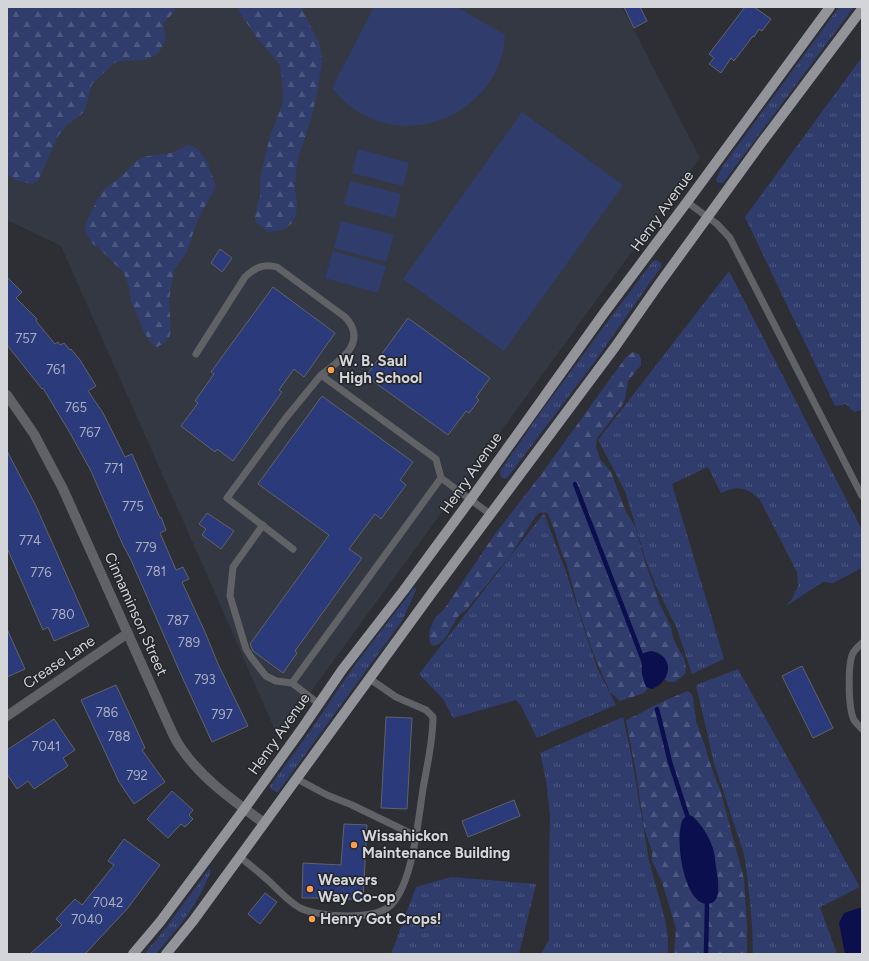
<svg xmlns="http://www.w3.org/2000/svg" width="869" height="961" viewBox="0 0 869 961" font-family="Figtree,sans-serif">
  <style>
    .built { fill: #343843 }
    .grass { fill: url(#grass-tufts) }
    .forest { fill: url(#forest-firs); fill-rule: evenodd }
    .pitch { fill: #303d6c }
    .water { fill: #0b0f4e }
    .lines { fill: none; stroke-linecap: round; stroke-linejoin: round }
    .stream { stroke: #0b0f4e; stroke-width: 4.5 }
    .building { fill: #2b3a7b; stroke: #616368 }
    .lane { stroke: #616265; stroke-width: 7 }
    .street { stroke: #616265; stroke-width: 10 }
    .primary { stroke: #929499; stroke-width: 10 }
    .poi-dot { fill: #fa9f4e; stroke: #23252a; stroke-width: 1.5 }
    .labels { text-anchor: middle; dominant-baseline: central; stroke-width: 3; stroke-linejoin: round; paint-order: stroke }
    .number-label { font-size: 13px; fill: #aaaec1 }
    .street-label { font-size: 15px; fill: #d4d5d8; stroke: #23252a }
    .poi-label { font-size: 15px; font-weight: bold; fill: #d4d5d8; stroke: #23252a; text-anchor: start }
  </style>
  <defs>
    <pattern id="grass-tufts" width="24" height="20" patternUnits="userSpaceOnUse"><rect width="24" height="20" fill="#303d6c"/><path d="M3 7l-1-3M5 7V3M7 7l1-3M15 17l-1-3M17 17v-4M19 17l1-3" fill="none" stroke="#4d5880"/></pattern>
    <pattern id="forest-firs" width="22" height="20" patternUnits="userSpaceOnUse"><rect width="22" height="20" fill="#303d6c"/><path d="M5 1l3.5 6h-7zM16 11l3.5 6h-7z" fill="#4d5880"/></pattern>
  </defs>
  <rect width="100%" height="100%" fill="#2d2f34"/>
  <!-- built -->
  <path class="built" d="M 7,7 L 622,7 L 700,158 L 278,737 L 208,577 L 61,246 L 7,220 Z"/>
  <!-- grass -->
  <path class="grass" d="M 839,7 L 854,7 L 723,183 L 718,183 L 716,180 L 722,167 Z
    M 862,57 L 862,410 L 854,412 L 846,404 L 835,406 L 745,217 Z
    M 657,260 L 661,263 L 661,267 L 596,360 L 508,477 L 505,479 L 501,477 L 500,471 L 540,413 L 611,317 L 653,261 Z
    M 729,271 L 862,530 L 862,568 L 833,583 L 823,582 L 786,606 L 792,599 L 798,586 L 797,572 L 760,500 C 747,487 738,485 721,493 L 708,467 L 672,484 L 724,659 L 692,674 L 677,629 L 656,586 L 646,561 L 625,491 L 598,440 Z
    M 544,513 L 566,572 L 588,641 L 598,670 L 616,705 L 537,738 L 521,706 L 516,700 L 453,718 L 443,699 L 419,674 Z
    M 414,588 L 416,588 L 416,590 L 402,621 L 278,792 L 276,792 L 270,788 L 270,786 L 310,731 L 354,666 Z
    M 738,669 L 860,887 L 820,907 L 837,954 L 753,954 L 752,925 L 748,882 L 744,854 L 714,763 L 696,685 Z
    M 623,717 L 631,754 L 649,861 L 665,919 L 668,939 L 668,954 L 541,954 L 549,940 L 549,861 L 550,815 L 546,780 L 540,753 Z
    M 209,869 L 211,870 C 200,902 178,929 156,954 L 144,954 L 161,934 Z
    M 451,877 L 536,884 L 519,954 L 391,954 L 416,887 Z"/>
  <!-- forest -->
  <path class="forest" d="M 7,7 L 176,7 L 173,13 L 163,24 L 166,38 L 160,51 L 155,56 L 142,60 L 121,61 L 114,63 L 92,84 L 84,112 L 67,125 L 58,136 L 38,181 L 32,184 L 18,181 L 7,174 Z
    M 237,7 L 301,7 L 320,45 L 322,61 L 317,93 L 311,119 L 299,155 L 296,172 L 295,189 L 297,203 L 296,215 L 291,224 L 283,230 L 268,232 L 256,222 L 255,217 L 258,202 L 260,197 L 261,174 L 269,140 L 283,102 L 282,76 L 280,66 L 274,57 L 257,38 L 240,13 Z
    M 188,145 C 207,150 209,170 216,186 L 196,223 L 187,252 L 174,270 L 169,300 L 171,330 L 169,338 L 164,343 L 157,347 L 151,343 L 144,332 L 142,326 L 131,301 L 129,286 L 124,273 L 99,248 L 93,244 L 86,233 L 85,226 L 97,200 L 105,189 L 122,176 L 136,161 L 142,157 L 149,156 L 171,153 Z
    M 633,352 L 639,354 L 641,359 L 641,365 L 628,381 L 625,399 L 621,407 L 597,438 L 596,447 L 600,459 L 611,472 L 626,512 L 635,526 L 646,565 L 655,589 L 659,602 L 671,627 L 673,638 L 684,659 L 686,668 L 685,674 L 675,682 L 669,682 L 665,680 L 668,666 L 658,652 L 651,651 C 646,664 637,675 648,688 L 644,693 L 620,701 L 610,692 L 593,653 L 579,610 L 567,565 L 560,548 L 554,529 L 548,514 L 545,512 L 539,513 L 535,517 L 510,556 L 466,610 C 463,612 460,614 458,617 C 451,626 446,644 433,646 C 425,641 431,623 436,617 C 439,613 443,611 445,608 L 495,534 L 540,476 L 626,357 Z
    M 688,691 L 691,693 L 693,697 L 696,721 L 705,746 L 710,763 L 721,793 L 744,879 L 747,927 L 747,954 L 674,954 L 676,929 L 662,882 L 652,861 L 652,851 L 644,828 L 636,772 L 626,721 C 631,716 637,716 642,712 C 657,704 672,697 688,691 ZM 687,815 L 692,816 L 697,820 L 713,848 L 719,886 Z"/>
  <!-- pitch -->
  <path class="pitch" d="M 374,7 L 457,7 L 505,35 C 504,45 503,55 499,64 C 478,116 415,142 364,115 C 351,108 341,99 332,88 Z
    M 522,112 L 623,185 L 504,351 L 403,279 Z
    M 358,149 L 409,163 L 403,186 L 352,173 Z
    M 350,181 L 401,194 L 395,218 L 344,204 Z
    M 341,221 L 394,235 L 386,262 L 334,248 Z
    M 333,251 L 386,266 L 378,293 L 325,278 Z"/>
  <!-- water -->
  <path class="water" d="M 651,651 C 675,655 672,681 652,689 L 646,687 L 642,674 L 641,655 L 644,653 Z
    M 687,815 L 692,816 C 701,824 710,837 713,849 C 715,855 715,861 716,867 C 717,877 724,904 707,904 C 683,903 674,836 683,819 C 683,819 687,816 687,815 Z
    M 862,907 L 862,954 L 845,954 L 839,923 L 844,913 Z"/>
  <g class="lines">
    <!-- stream -->
    <path class="stream" d="M 575,484 L 643,660
      M 657,709 L 670,762 L 689,821
      M 706,954 L 707,904 L 706,899"/>
  </g>
  <!-- building -->
  <path class="building" d="M 624,7 L 640,7 L 647,21 L 634,28 Z
    M 745,7 L 754,7 L 771,19 L 762,31 L 759,29 L 754,37 L 753,36 L 734,61 L 731,58 L 721,73 L 709,64 L 714,58 L 709,54 Z
    M 220,249 L 232,258 L 222,272 L 211,263 Z
    M 7,277 L 22,292 L 16,298 L 37,319 L 36,321 L 55,344 L 58,342 L 60,345 L 64,343 L 70,350 L 71,349 L 80,360 L 96,386 L 88,391 L 103,413 L 125,457 L 132,454 L 160,518 L 161,517 L 166,530 L 160,533 L 176,570 L 183,567 L 189,579 L 182,582 L 205,632 L 218,664 L 248,726 L 212,742 L 179,670 L 131,560 L 123,545 L 91,471 L 70,433 L 43,388 L 42,389 L 7,345 Z
    M 273,287 L 335,333 L 304,377 L 294,369 L 279,390 L 282,392 L 233,461 L 217,449 L 215,452 L 181,426 L 198,403 L 195,401 L 214,374 L 211,372 Z
    M 408,318 L 490,378 L 476,397 L 479,400 L 469,413 L 466,411 L 448,435 L 366,376 Z
    M 322,396 L 413,462 L 400,480 L 406,485 L 381,519 L 375,514 L 349,549 L 362,558 L 295,651 L 297,653 L 283,673 L 253,651 L 250,644 L 329,535 L 258,484 Z
    M 7,451 L 36,506 L 89,626 L 54,641 L 48,627 L 43,630 L 7,548 Z
    M 207,513 L 234,531 L 221,549 L 202,535 L 206,529 L 199,524 Z
    M 7,629 L 25,669 L 7,677 Z
    M 802,666 L 833,728 L 813,738 L 782,676 Z
    M 116,685 L 145,748 L 142,750 L 165,782 L 134,804 L 119,782 L 81,700 Z
    M 386,717 L 412,718 L 407,809 L 381,808 Z
    M 54,719 L 75,750 L 63,758 L 68,766 L 34,789 L 28,781 L 17,789 L 7,774 L 7,750 Z
    M 172,791 L 193,810 L 189,815 L 193,819 L 185,827 L 181,824 L 168,838 L 147,819 Z
    M 514,800 L 520,816 L 468,837 L 462,821 Z
    M 344,824 L 367,825 L 363,900 L 321,897 L 321,898 L 302,898 L 303,863 L 341,865 Z
    M 124,839 L 160,865 L 127,909 L 85,954 L 30,954 L 62,925 L 56,919 L 75,899 L 82,905 L 114,865 L 108,861 Z
    M 265,893 L 277,902 L 260,924 L 248,914 Z"/>
  <g class="lines">
    <!-- lane -->
    <path class="lane" d="M 687,202 L 717,224 L 730,238 L 862,496
      M 196,354 L 245,277 C 255,268 263,263 277,267 L 345,317 C 369,342 340,361 321,375 L 436,459 L 441,478
      M 263,525 L 233,567 L 230,596 L 246,649 L 251,657 L 266,676 L 276,681 L 292,683
      M 293,549 L 227,498 L 285,419 L 321,375
      M 862,643 C 858,647 854,650 852,655 C 848,667 848,709 854,720 C 856,723 859,726 862,729
      M 319,704 L 292,683 L 441,478 L 490,514
      M 297,779 L 327,795 L 352,805 L 416,836
      M 240,857 C 250,865 260,873 270,882 C 280,892 288,901 300,908 C 319,917 375,921 391,905 C 413,883 418,820 423,789 C 427,765 433,742 433,717 L 426,710 L 396,697 L 370,679"/>
    <!-- street -->
    <path class="street" d="M 7,395 L 34,434 L 63,489 L 167,721 C 171,730 175,740 181,748 C 203,780 234,801 264,823
      M 7,716 L 128,633"/>
    <!-- primary -->
    <path class="primary" d="M 133,954 L 160,922 L 245,808 L 301,730 L 342,670 L 404,590 L 471,499 L 604,313 L 687,202 L 830,7
      M 166,954 L 193,921 L 431,594 L 615,347 L 659,284 L 762,142 L 862,9"/>
  </g>
  <!-- markers -->
  <g class="poi-dot">
    <circle cx="331" cy="370" r="4"/>
    <circle cx="354" cy="845" r="4"/>
    <circle cx="310" cy="889" r="4"/>
    <circle cx="312" cy="919" r="4"/>
  </g>
  <g class="labels">
    <!-- number labels -->
    <g class="number-label">
      <text x="26" y="338">757</text>
      <text x="56" y="369">761</text>
      <text x="76" y="407">765</text>
      <text x="90" y="432">767</text>
      <text x="114" y="468">771</text>
      <text x="133" y="506">775</text>
      <text x="30" y="540">774</text>
      <text x="146" y="547">779</text>
      <text x="156" y="571">781</text>
      <text x="41" y="572">776</text>
      <text x="63" y="614">780</text>
      <text x="178" y="620">787</text>
      <text x="189" y="642">789</text>
      <text x="205" y="679">793</text>
      <text x="107" y="712">786</text>
      <text x="222" y="714">797</text>
      <text x="119" y="736">788</text>
      <text x="46" y="746">7041</text>
      <text x="137" y="775">792</text>
      <text x="108" y="902">7042</text>
      <text x="87" y="919">7040</text>
    </g>
    <!-- street labels -->
    <g class="street-label">
      <text transform="translate(662 211) rotate(-54)">Henry Avenue</text>
      <text transform="translate(471 473) rotate(-55)">Henry Avenue</text>
      <text transform="translate(136 614) rotate(66)">Cinnaminson Street</text>
      <text transform="translate(59 662) rotate(-34)">Crease Lane</text>
      <text transform="translate(279 734) rotate(-55)">Henry Avenue</text>
    </g>
    <!-- poi labels -->
    <g class="poi-label">
      <text x="339" y="361">W. B. Saul<tspan x="339" dy="17">High School</tspan></text>
      <text x="362" y="836">Wissahickon<tspan x="362" dy="17">Maintenance Building</tspan></text>
      <text x="318" y="880">Weavers<tspan x="318" dy="17">Way Co-op</tspan></text>
      <text x="320" y="919">Henry Got Crops!</text>
    </g>
  </g>
  <!-- border -->
  <rect width="869" height="961" fill="none" stroke="#d4d5d8" stroke-width="16"/>
</svg>
